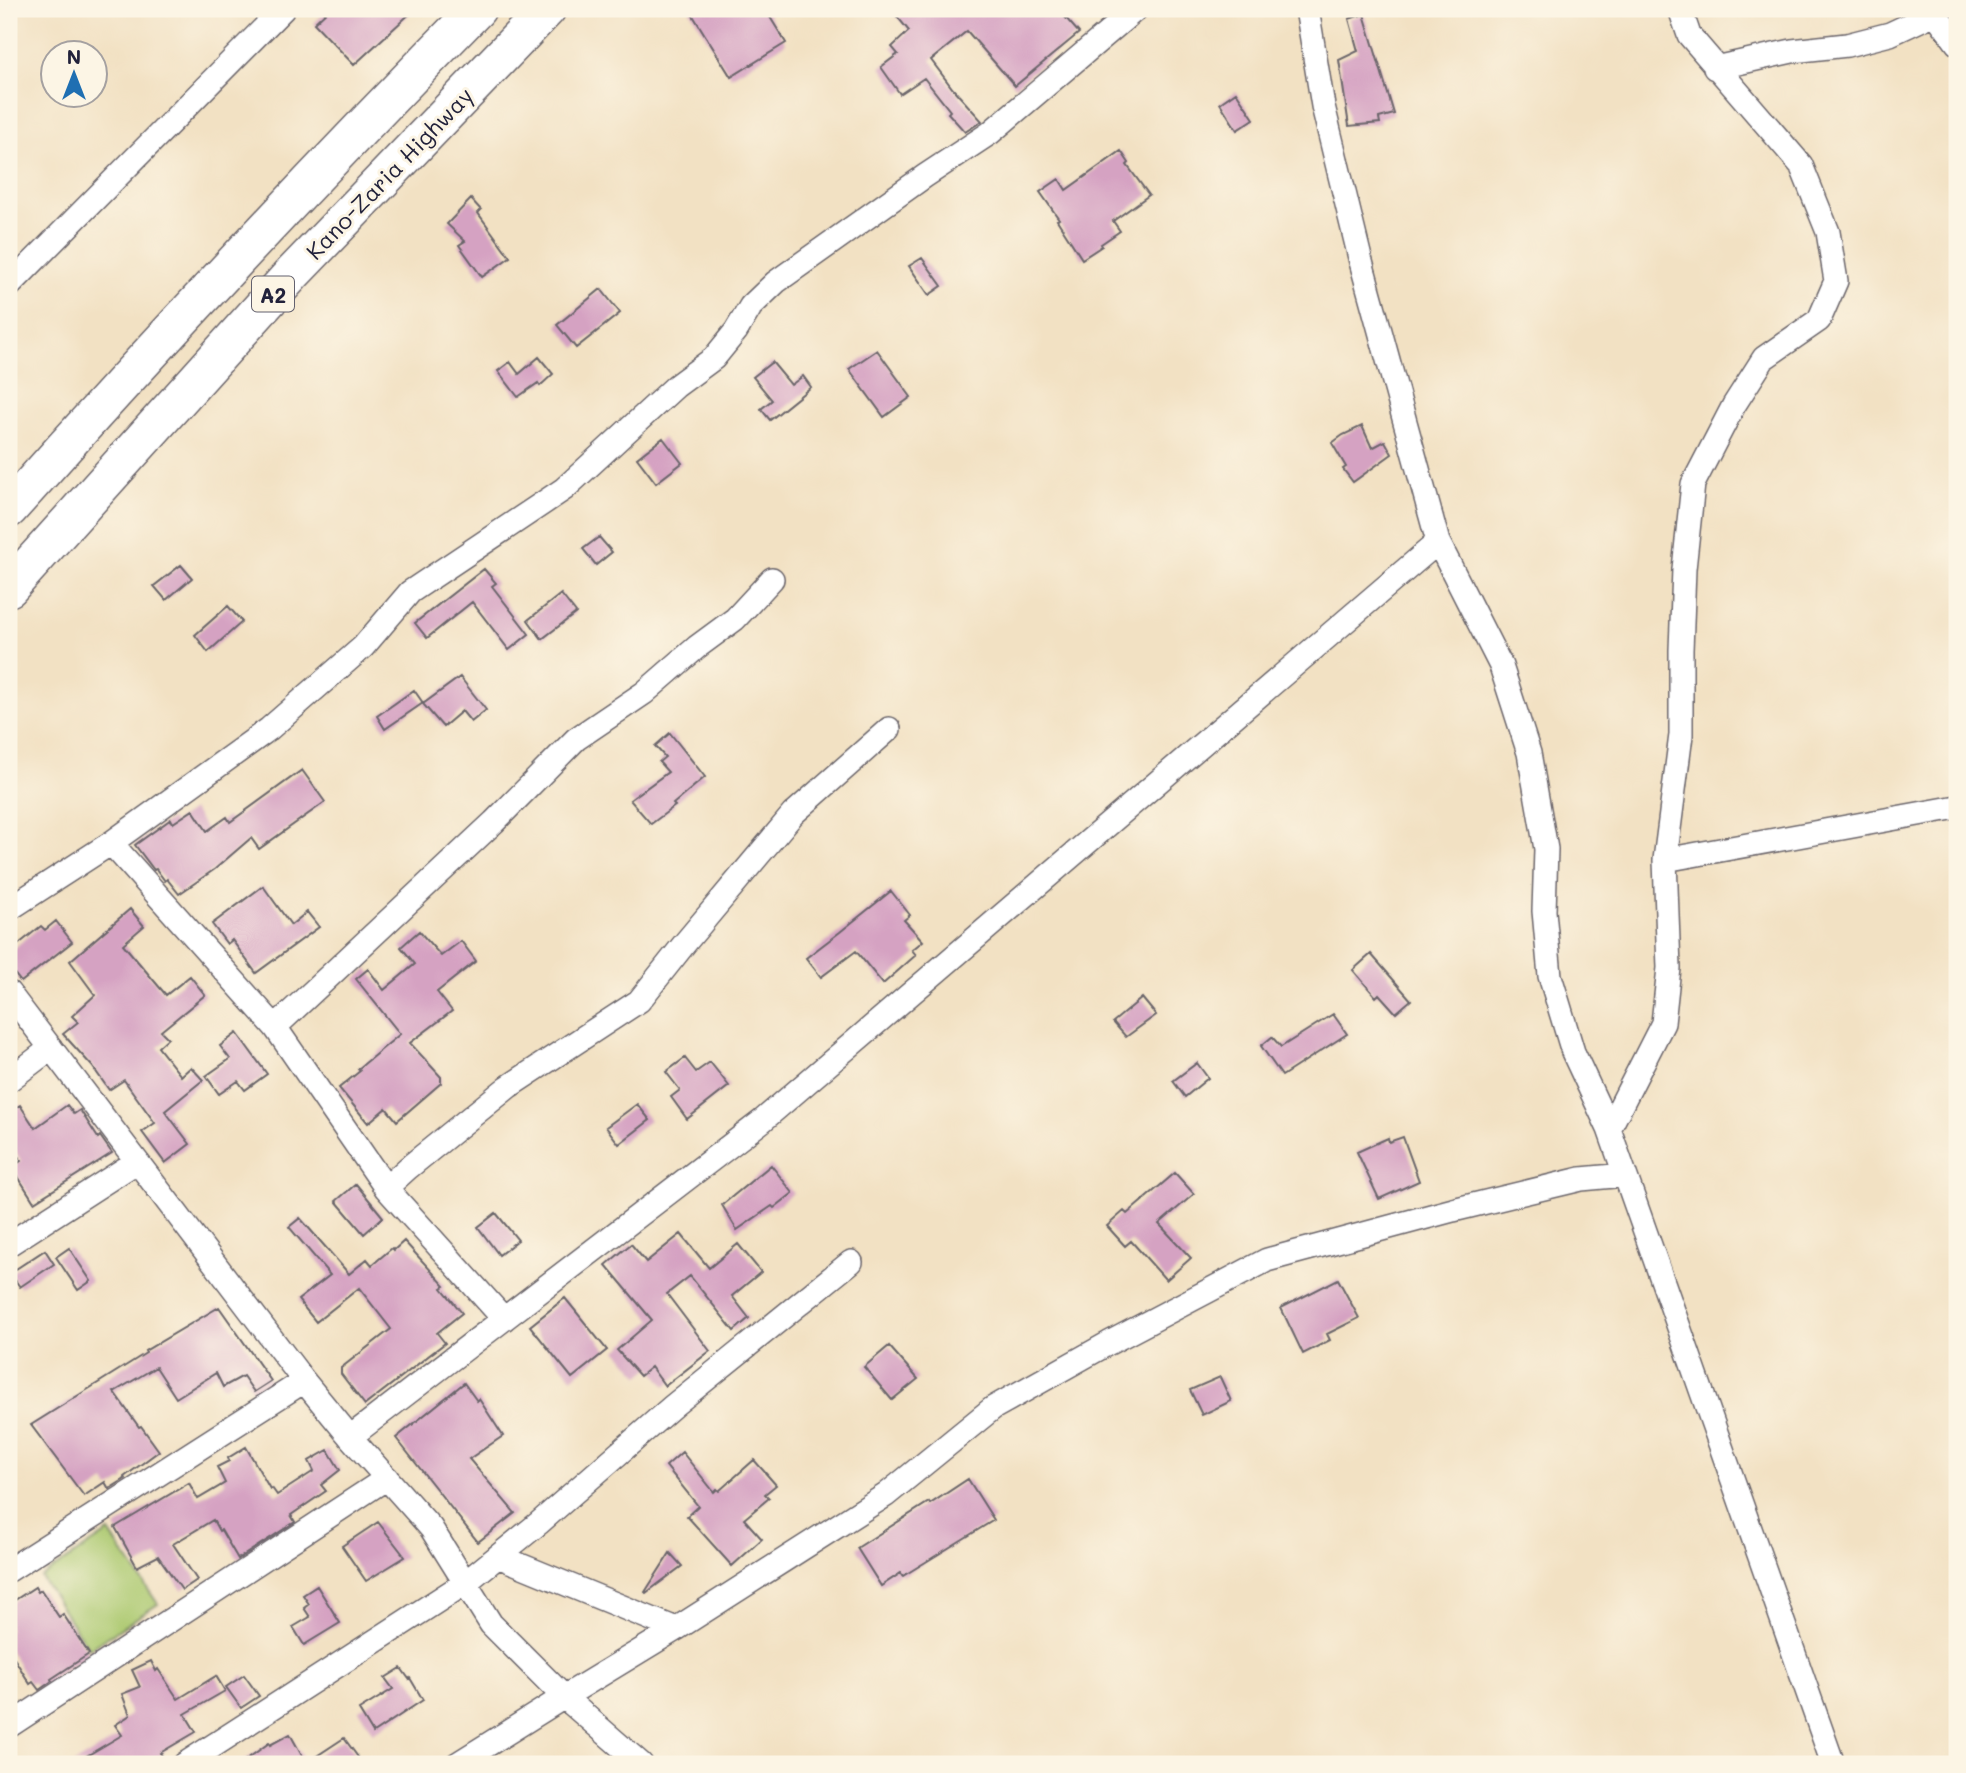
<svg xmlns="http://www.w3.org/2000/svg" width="1966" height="1773" viewBox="0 0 1966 1773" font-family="Mali,sans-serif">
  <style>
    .green { fill: #acc970; stroke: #677656; stroke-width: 2 }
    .building { fill: #d5a2c2 }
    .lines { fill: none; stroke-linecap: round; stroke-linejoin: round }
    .minor-casing { stroke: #6b656b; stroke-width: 26 }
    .trunk-casing { stroke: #6b656b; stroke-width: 40 }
    .minor { stroke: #fff; stroke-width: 23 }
    .trunk { stroke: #fff; stroke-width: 37 }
    .labels { text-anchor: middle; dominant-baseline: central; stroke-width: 6; stroke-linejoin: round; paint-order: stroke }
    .shield { fill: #fcf5e5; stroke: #63616e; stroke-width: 2 }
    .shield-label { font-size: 21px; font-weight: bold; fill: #22223b }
    .street-label { font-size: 23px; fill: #22223b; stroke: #fcf5e5 }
  </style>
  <rect width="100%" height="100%" fill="#fcf5e5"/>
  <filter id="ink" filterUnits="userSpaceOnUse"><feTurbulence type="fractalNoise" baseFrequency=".0143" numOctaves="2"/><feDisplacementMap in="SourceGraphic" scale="14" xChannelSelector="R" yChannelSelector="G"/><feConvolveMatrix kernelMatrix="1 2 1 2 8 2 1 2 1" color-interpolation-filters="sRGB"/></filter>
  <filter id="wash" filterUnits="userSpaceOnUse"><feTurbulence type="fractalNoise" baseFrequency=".00686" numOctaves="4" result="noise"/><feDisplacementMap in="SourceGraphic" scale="28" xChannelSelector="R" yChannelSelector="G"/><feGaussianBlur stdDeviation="1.57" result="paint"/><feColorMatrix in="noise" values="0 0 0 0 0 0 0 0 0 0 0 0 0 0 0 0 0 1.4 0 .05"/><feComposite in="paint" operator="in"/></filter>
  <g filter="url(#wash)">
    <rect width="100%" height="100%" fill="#f2e1c3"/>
    <!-- green -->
    <path class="green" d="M 109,1532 L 158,1604 L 89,1649 L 41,1577 Z"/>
    <g id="blocks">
      <!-- building -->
      <path class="building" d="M 329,9 L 415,9 L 354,65 L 314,23 Z
        M 689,9 L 765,9 L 786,43 L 731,77 Z
        M 891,9 L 1058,9 L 1079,33 L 1015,86 L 967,31 L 931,60 L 953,89 L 982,121 L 965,132 L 948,113 L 950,111 L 924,78 L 900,94 L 881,67 L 898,54 L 892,47 L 909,31 Z
        M 1364,14 L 1394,114 L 1379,118 L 1380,123 L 1349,126 L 1339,60 L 1358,51 L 1349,19 Z
        M 1236,92 L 1254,119 L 1237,130 L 1220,103 Z
        M 1121,151 L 1129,163 L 1127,165 L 1149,195 L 1113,221 L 1120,231 L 1101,244 L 1102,246 L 1082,259 L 1057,220 L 1059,219 L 1040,192 L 1059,179 L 1066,190 Z
        M 471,199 L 481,210 L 478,213 L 510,257 L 482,277 L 459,245 L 465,241 L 447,224 Z
        M 922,258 L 942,286 L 929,295 L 909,266 Z
        M 601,289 L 620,313 L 576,348 L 557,325 Z
        M 877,350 L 911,397 L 884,417 L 849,369 Z
        M 539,357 L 553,374 L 540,386 L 538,383 L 518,397 L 498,371 L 510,362 L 519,374 Z
        M 772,362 L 791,385 L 803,376 L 811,387 L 770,420 L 761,409 L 772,400 L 753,377 Z
        M 1362,426 L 1372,448 L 1385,441 L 1392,454 L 1353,482 L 1343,469 L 1346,467 L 1332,443 L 1343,435 Z
        M 663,438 L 682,463 L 656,483 L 637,458 Z
        M 599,537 L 612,552 L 596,565 L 583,549 Z
        M 181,565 L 192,578 L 166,600 L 154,586 Z
        M 484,569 L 496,583 L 492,586 L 529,634 L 509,650 L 472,602 L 427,638 L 415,623 Z
        M 561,594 L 576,613 L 542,639 L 528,620 Z
        M 228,606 L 242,622 L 208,652 L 195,635 Z
        M 460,677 L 486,710 L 471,722 L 462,711 L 443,727 L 423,704 Z
        M 414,690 L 423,703 L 385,729 L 377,716 Z
        M 670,733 L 705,777 L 673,804 L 675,806 L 651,824 L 630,800 L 668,772 L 659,762 L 665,757 L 655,746 Z
        M 302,770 L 325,802 L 259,849 L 251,838 L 215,869 L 179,894 L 167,879 L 165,881 L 156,869 L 154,870 L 135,845 L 171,819 L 173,823 L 193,810 L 207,831 L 227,817 L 230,822 Z
        M 263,886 L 291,925 L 307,912 L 319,927 L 256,973 L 232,940 L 227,944 L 212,924 Z
        M 891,891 L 910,915 L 904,920 L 923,941 L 912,950 L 916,955 L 883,984 L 856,951 L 821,977 L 806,958 L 840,932 Z
        M 130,909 L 144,926 L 123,944 L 166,995 L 190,976 L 205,995 L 161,1031 L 168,1038 L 158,1047 L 181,1076 L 191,1067 L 203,1080 L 165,1111 L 190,1144 L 165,1163 L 142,1132 L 155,1123 L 124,1080 L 109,1090 L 92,1066 L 63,1034 L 78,1022 L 72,1016 L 95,995 L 70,961 Z
        M 56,921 L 72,942 L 21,982 L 9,967 L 9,952 L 41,926 L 45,930 Z
        M 419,931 L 441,956 L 461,941 L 476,961 L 437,992 L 452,1011 L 410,1043 L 441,1077 L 441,1083 L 397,1121 L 386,1108 L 368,1123 L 339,1088 L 360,1071 L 358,1069 L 400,1034 L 356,979 L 368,969 L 384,990 L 415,964 L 401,947 Z
        M 1371,954 L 1411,1000 L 1396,1013 L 1379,994 L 1376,997 L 1353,970 Z
        M 1142,998 L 1156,1015 L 1126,1037 L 1113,1022 Z
        M 1333,1014 L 1347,1034 L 1282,1076 L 1261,1046 L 1272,1037 L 1281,1047 Z
        M 237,1033 L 267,1074 L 245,1090 L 238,1081 L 219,1094 L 206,1076 L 230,1059 L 220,1046 Z
        M 685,1058 L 696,1072 L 710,1062 L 729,1086 L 687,1119 L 671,1097 L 680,1090 L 666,1072 Z
        M 1197,1063 L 1208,1078 L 1185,1097 L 1173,1081 Z
        M 637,1104 L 650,1120 L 619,1144 L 606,1127 Z
        M 20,1105 L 35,1128 L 67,1105 L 74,1114 L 80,1110 L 98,1138 L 100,1136 L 112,1153 L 34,1202 L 12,1167 L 21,1161 L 9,1141 L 9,1112 Z
        M 1403,1137 L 1419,1181 L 1379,1199 L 1357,1152 L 1388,1138 L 1389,1142 Z
        M 771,1165 L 793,1193 L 774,1208 L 772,1206 L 737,1230 L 722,1205 Z
        M 1175,1173 L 1194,1194 L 1159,1224 L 1191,1258 L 1166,1280 L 1131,1241 L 1125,1246 L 1107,1226 L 1124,1211 L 1127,1214 Z
        M 356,1184 L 383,1217 L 364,1234 L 336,1201 Z
        M 496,1213 L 518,1240 L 499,1255 L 478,1227 Z
        M 300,1218 L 349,1274 L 367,1259 L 372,1265 L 392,1248 L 394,1250 L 404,1241 L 445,1286 L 442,1288 L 462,1313 L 437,1333 L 445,1343 L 365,1405 L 341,1374 L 341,1368 L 391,1329 L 359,1288 L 316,1322 L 298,1300 L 330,1275 L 289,1227 Z
        M 681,1234 L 709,1268 L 738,1244 L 761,1272 L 732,1296 L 749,1318 L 734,1331 L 690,1276 L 667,1294 L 710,1351 L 665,1386 L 651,1367 L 640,1376 L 617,1350 L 652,1320 L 606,1265 L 631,1244 L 646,1262 Z
        M 69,1248 L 91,1281 L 78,1290 L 56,1257 Z
        M 45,1250 L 54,1264 L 20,1287 L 10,1273 Z
        M 1338,1279 L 1359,1318 L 1327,1334 L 1330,1340 L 1303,1354 L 1281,1308 Z
        M 565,1298 L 607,1350 L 572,1378 L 530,1326 Z
        M 219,1307 L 271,1381 L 254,1392 L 243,1376 L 223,1387 L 216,1373 L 176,1398 L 156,1367 L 114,1392 L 139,1427 L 141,1426 L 159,1451 L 124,1477 L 125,1479 L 109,1489 L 105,1482 L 84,1496 L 31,1425 L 146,1353 L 145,1351 Z
        M 889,1346 L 918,1379 L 892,1400 L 864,1367 Z
        M 1220,1377 L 1231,1401 L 1202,1415 L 1190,1390 Z
        M 464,1383 L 477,1401 L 479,1399 L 503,1436 L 469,1459 L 515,1513 L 478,1542 L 396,1438 Z
        M 246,1447 L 270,1489 L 272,1488 L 277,1495 L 314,1471 L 309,1461 L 328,1450 L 340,1470 L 321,1485 L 326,1491 L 291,1515 L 295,1522 L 238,1559 L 221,1530 L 219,1531 L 213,1520 L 173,1544 L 197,1580 L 182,1590 L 158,1556 L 137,1567 L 115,1527 L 189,1483 L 198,1499 L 225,1483 L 217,1467 L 229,1461 L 228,1458 Z
        M 682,1452 L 714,1492 L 717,1489 L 719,1491 L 754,1460 L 776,1485 L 765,1494 L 769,1498 L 744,1519 L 762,1539 L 732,1566 L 687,1516 L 698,1506 L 666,1466 Z
        M 968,1479 L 994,1520 L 903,1576 L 901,1573 L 881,1586 L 857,1548 L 929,1502 L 930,1504 Z
        M 378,1522 L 405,1557 L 366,1581 L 342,1546 Z
        M 670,1553 L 682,1566 L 646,1593 L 645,1592 Z
        M 317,1586 L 340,1623 L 304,1645 L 293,1627 L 310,1617 L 304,1608 L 309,1604 L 303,1595 Z
        M 35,1587 L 38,1592 L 41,1590 L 59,1617 L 63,1614 L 89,1654 L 51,1679 L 52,1681 L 39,1690 L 33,1682 L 30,1684 L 9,1650 L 9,1604 Z
        M 151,1661 L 156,1671 L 158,1669 L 178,1699 L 216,1676 L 225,1691 L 185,1714 L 196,1732 L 160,1753 L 163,1757 L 152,1764 L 73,1764 L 122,1735 L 115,1725 L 130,1715 L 122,1694 L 140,1687 L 132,1670 Z
        M 401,1668 L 409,1679 L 410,1678 L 423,1700 L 373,1733 L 359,1710 L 393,1689 L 385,1678 Z
        M 244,1675 L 259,1696 L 241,1708 L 226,1687 Z
        M 290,1734 L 306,1763 L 344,1738 L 363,1764 L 240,1764 L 269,1743 L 270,1745 Z"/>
    </g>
  </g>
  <g filter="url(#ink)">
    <use href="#blocks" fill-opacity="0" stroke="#6b656b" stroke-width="2"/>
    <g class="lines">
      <!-- minor casing -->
      <g class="minor-casing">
        <path id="minor" d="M 1307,9 L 1323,106 L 1360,258 L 1438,542 L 1501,666 L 1529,753 L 1546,849 L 1544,911 L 1550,976 L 1573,1052 L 1609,1129 L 1833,1764
          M 1715,68 L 1792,51 L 1847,45 L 1890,34 L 1935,13 L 1957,43
          M 9,286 L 283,9
          M 111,843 L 275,1027 L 386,1188 L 504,1319
          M 1665,860 L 1957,807
          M 9,909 L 111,843 L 269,729 L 363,647 L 410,592 L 564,489 L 676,386 L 714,358 L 736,331 L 751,306 L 776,282 L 925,176 L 990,133 L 1136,9
          M 9,993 L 304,1381 L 350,1437 L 431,1528 L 491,1624 L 564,1697 L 641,1764
          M 275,1027 L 494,822 L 576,739 L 644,693 L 697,647 L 735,619 L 772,579
          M 9,1080 L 51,1048
          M 1609,1129 L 1663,1023 L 1669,968 L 1665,860 L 1681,735 L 1681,650 L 1684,569 L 1693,484 L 1734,405 L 1764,358 L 1819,320 L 1836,281 L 1828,232 L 1801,165 L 1689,35 L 1680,9
          M 386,1188 L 408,1168 L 508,1087 L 639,1001 L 685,943 L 793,814 L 889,729
          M 9,1244 L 136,1162
          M 350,1437 L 762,1121 L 1438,542
          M 498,1556 L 676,1629
          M 9,1570 L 304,1381
          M 9,1726 L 387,1478
          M 185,1764 L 465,1583 L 539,1523 L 673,1406 L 851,1262
          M 457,1764 L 564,1697 L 676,1629 L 886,1495 L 993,1408 L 1109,1343 L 1267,1260 L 1453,1210 L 1581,1179 L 1625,1175"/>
      </g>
      <!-- trunk casing -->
      <g class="trunk-casing">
        <path id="trunk" d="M 9,509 C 161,339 317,172 477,9
          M 9,588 L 291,275 L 547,9"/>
      </g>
      <!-- minor -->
      <use href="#minor" class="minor"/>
      <!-- trunk -->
      <use href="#trunk" class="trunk"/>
    </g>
  </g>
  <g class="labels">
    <!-- shield labels -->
    <rect class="shield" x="252" y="276.5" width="42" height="35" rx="5"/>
    <g class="shield-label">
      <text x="273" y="294">A2</text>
    </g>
    <!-- street labels -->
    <g class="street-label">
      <text transform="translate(389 173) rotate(-46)">Kano-Zaria Highway</text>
    </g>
  </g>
  <!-- margin -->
  <rect width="1966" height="1773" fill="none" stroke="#fcf5e5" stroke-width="35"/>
  <!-- north arrow -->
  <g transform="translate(74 74)"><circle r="33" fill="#fcf5e5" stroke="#a5a1a1" stroke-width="2"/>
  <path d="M0-5L12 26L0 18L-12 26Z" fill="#1f6fb2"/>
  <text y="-10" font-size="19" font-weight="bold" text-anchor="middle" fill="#22223b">N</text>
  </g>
</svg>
